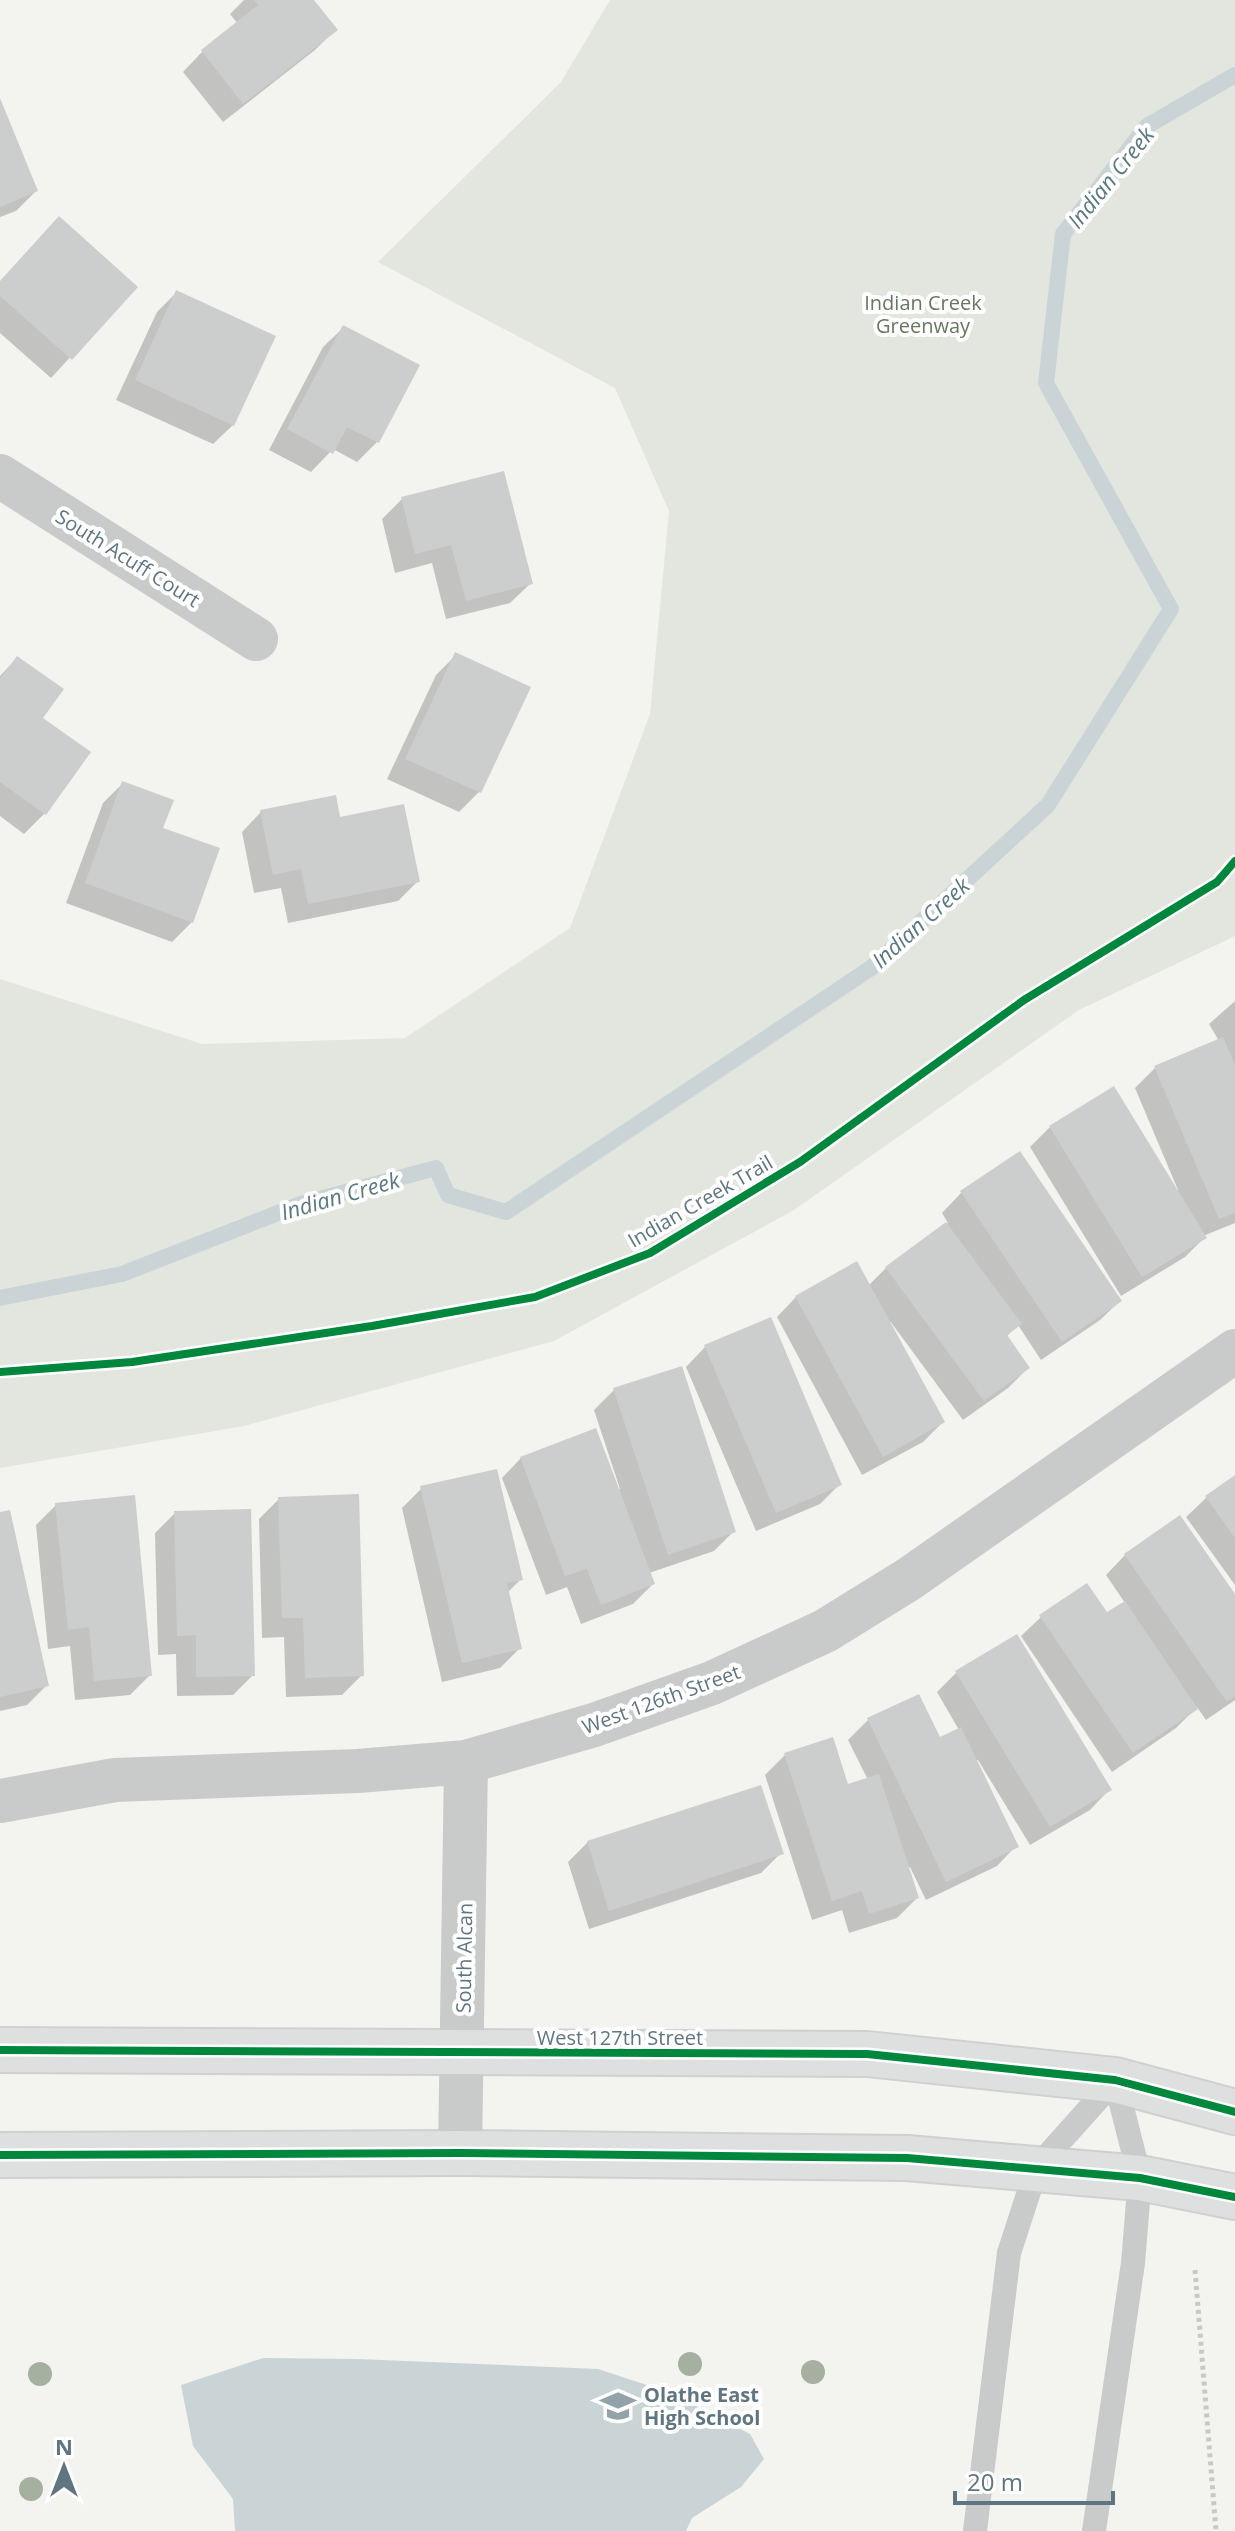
<svg xmlns="http://www.w3.org/2000/svg" width="1235" height="2531" viewBox="0 0 1235 2531" font-family="'Open Sans',sans-serif">
  <style>
    .green { fill: #e2e6de }
    .water { fill: #cad4d6 }
    .shadow { fill: #0003 }
    .lines { fill: none; stroke-linecap: round; stroke-linejoin: round }
    .stream { stroke: #cad4d6; stroke-width: 16 }
    .building { fill: #cccece }
    .secondary-casing { stroke: #cfd0d0; stroke-width: 48 }
    .path { stroke: #c8c8c9; stroke-width: 5; stroke-dasharray: 4 4; stroke-linecap: butt }
    .service { stroke: #c9cbcb; stroke-width: 24 }
    .minor { stroke: #c9cbcb; stroke-width: 44 }
    .secondary { stroke: #dedfdf; stroke-width: 44 }
    .cycleway-casing { stroke: #fff; stroke-width: 13 }
    .cycleway { stroke: #00873e; stroke-width: 8 }
    .tree { fill: #a5b0a1 }
    .labels { text-anchor: middle; dominant-baseline: central; stroke-width: 8; stroke-linejoin: round; paint-order: stroke }
    .park-label { font-size: 20px; fill: #667960; stroke: #fff }
    .street-label { font-size: 20px; fill: #607582; stroke: #fff }
    .poi-label { font-size: 20px; font-weight: bold; fill: #607582; stroke: #fff; text-anchor: start }
    .water-label { font-size: 22px; font-style: italic; fill: #5b7980; stroke: #fff }
  </style>
  <rect width="100%" height="100%" fill="#f3f3f0"/>
  <!-- green -->
  <path class="green" d="M 610,0 L 1235,0 L 1235,936 L 1079,1010 L 794,1210 L 554,1341 L 244,1426 L 0,1468 L 0,979 L 202,1044 L 405,1038 L 570,928 L 650,714 L 669,511 L 615,388 L 378,262 L 561,82 Z"/>
  <!-- water -->
  <path class="water" d="M 263,2358 L 357,2359 L 598,2369 L 671,2393 L 750,2434 L 764,2459 L 741,2487 L 692,2518 L 686,2531 L 235,2531 L 233,2499 L 193,2446 L 181,2385 Z"/>
  <!-- shadow -->
  <path class="shadow" d="M 244,0 L 312,0 L 335,30 L 315,50 L 223,122 L 183,72 L 202,52 L 238,24 L 230,14 Z
    M 0,103 L 36,191 L 16,211 L 0,217 Z
    M 0,281 L 135,287 L 51,378 L 0,333 Z
    M 177,292 L 233,425 L 213,444 L 116,400 L 157,312 Z
    M 343,328 L 377,442 L 357,462 L 333,449 L 311,472 L 269,450 L 323,347 Z
    M 402,499 L 530,584 L 510,603 L 446,619 L 432,563 L 395,573 L 382,519 Z
    M 456,655 L 479,792 L 459,812 L 387,779 L 436,675 Z
    M 17,658 L 40,718 L 88,753 L 44,814 L 24,834 L 0,816 L 0,676 Z
    M 123,783 L 161,829 L 192,922 L 172,942 L 66,903 L 103,803 Z
    M 261,812 L 338,819 L 418,881 L 398,901 L 288,923 L 281,888 L 254,893 L 242,832 Z
    M 1235,1001 L 1235,1223 L 1203,1236 L 1204,1238 L 1185,1257 L 1121,1296 L 1030,1147 L 1050,1127 L 1176,1191 L 1178,1190 L 1135,1088 L 1155,1068 L 1219,1041 L 1209,1024 Z
    M 1020,1154 L 1120,1301 L 1100,1320 L 1041,1360 L 1018,1325 L 1006,1337 L 1028,1368 L 1008,1388 L 963,1420 L 890,1321 L 888,1322 L 943,1422 L 923,1442 L 862,1475 L 777,1317 L 796,1297 L 868,1286 L 886,1268 L 948,1223 L 942,1213 L 961,1193 Z
    M 705,1347 L 840,1484 L 820,1504 L 756,1531 L 686,1367 Z
    M 614,1390 L 734,1531 L 714,1551 L 649,1573 L 653,1584 L 633,1604 L 581,1624 L 567,1587 L 546,1595 L 502,1478 L 521,1458 L 617,1490 L 620,1489 L 594,1410 Z
    M 1235,1477 L 1235,1585 L 1186,1517 L 1206,1498 Z
    M 422,1488 L 521,1579 L 507,1593 L 520,1648 L 500,1668 L 442,1682 L 402,1508 Z
    M 279,1499 L 362,1675 L 342,1695 L 286,1697 L 284,1637 L 262,1638 L 259,1519 Z
    M 56,1505 L 150,1675 L 130,1695 L 75,1700 L 70,1646 L 48,1649 L 36,1525 Z
    M 175,1513 L 253,1675 L 233,1695 L 177,1696 L 176,1654 L 158,1655 L 155,1533 Z
    M 0,1514 L 47,1685 L 27,1705 L 0,1711 Z
    M 1125,1555 L 1235,1598 L 1235,1700 L 1206,1720 L 1197,1707 L 1176,1728 L 1112,1772 L 1021,1636 L 1041,1617 L 1106,1615 L 1125,1603 L 1106,1575 Z
    M 956,1673 L 1109,1790 L 1090,1810 L 1030,1845 L 978,1760 L 975,1761 L 1016,1846 L 997,1866 L 926,1900 L 910,1867 L 907,1868 L 917,1898 L 897,1918 L 849,1933 L 842,1910 L 812,1920 L 765,1775 L 785,1755 L 847,1786 L 868,1780 L 848,1740 L 868,1720 L 939,1739 L 959,1730 L 937,1692 Z
    M 588,1842 L 781,1853 L 761,1873 L 589,1929 L 568,1862 Z"/>
  <g class="lines">
    <!-- stream -->
    <path class="stream" d="M 0,1298 L 122,1274 L 301,1204 L 436,1168 L 448,1195 L 506,1212 L 871,968 L 1048,805 L 1171,609 L 1046,383 L 1063,234 L 1147,126 L 1235,75"/>
  </g>
  <!-- building -->
  <path class="building" d="M 254,0 L 314,0 L 338,30 L 243,104 L 201,50 L 258,5 Z
    M 0,98 L 38,191 L 0,207 Z
    M 59,216 L 138,287 L 72,360 L 0,296 L 0,281 Z
    M 176,290 L 276,336 L 234,426 L 135,380 Z
    M 343,325 L 420,365 L 379,443 L 347,427 L 333,454 L 287,429 Z
    M 504,471 L 533,584 L 466,601 L 451,545 L 415,554 L 401,497 Z
    M 455,652 L 531,687 L 481,793 L 405,759 Z
    M 17,656 L 64,689 L 43,718 L 91,752 L 46,815 L 0,782 L 0,679 Z
    M 122,781 L 174,800 L 163,828 L 220,848 L 193,923 L 85,883 Z
    M 336,795 L 340,817 L 404,804 L 420,882 L 308,904 L 301,869 L 273,875 L 260,810 Z
    M 1223,1037 L 1235,1065 L 1235,1213 L 1219,1219 L 1154,1066 Z
    M 1114,1086 L 1207,1238 L 1142,1277 L 1049,1126 Z
    M 1020,1151 L 1122,1301 L 1062,1342 L 960,1191 Z
    M 946,1222 L 1022,1324 L 1007,1335 L 1030,1368 L 984,1401 L 885,1267 Z
    M 857,1261 L 945,1422 L 883,1457 L 795,1296 Z
    M 771,1317 L 842,1485 L 776,1513 L 704,1345 Z
    M 682,1366 L 736,1532 L 668,1555 L 613,1388 Z
    M 596,1428 L 655,1584 L 601,1605 L 587,1569 L 565,1576 L 520,1457 Z
    M 497,1469 L 523,1580 L 507,1583 L 522,1649 L 462,1663 L 420,1486 Z
    M 1235,1475 L 1235,1538 L 1205,1496 Z
    M 359,1494 L 364,1676 L 305,1678 L 303,1618 L 282,1618 L 278,1497 Z
    M 135,1495 L 152,1676 L 94,1681 L 89,1627 L 68,1630 L 55,1503 Z
    M 251,1509 L 255,1676 L 196,1677 L 196,1635 L 177,1636 L 174,1511 Z
    M 10,1510 L 49,1686 L 0,1697 L 0,1512 Z
    M 1180,1515 L 1235,1594 L 1235,1696 L 1227,1702 L 1124,1554 Z
    M 1087,1583 L 1107,1612 L 1125,1601 L 1198,1709 L 1133,1753 L 1039,1615 Z
    M 1017,1634 L 1112,1790 L 1050,1827 L 955,1671 Z
    M 919,1694 L 940,1737 L 961,1727 L 1019,1847 L 946,1882 L 867,1718 Z
    M 833,1737 L 848,1784 L 879,1774 L 919,1898 L 869,1914 L 862,1891 L 832,1901 L 784,1753 Z
    M 761,1785 L 784,1854 L 609,1911 L 587,1841 Z"/>
  <g class="lines">
    <!-- secondary casing -->
    <g class="secondary-casing">
      <path id="secondary" d="M 0,2050 L 867,2054 L 1115,2080 L 1235,2112
        M 0,2155 L 460,2153 L 907,2158 L 1140,2178 L 1235,2197"/>
    </g>
    <!-- path -->
    <path class="path" d="M 1195,2270 L 1216,2531"/>
    <!-- service -->
    <path class="service" d="M 975,2531 L 1009,2253 L 1037,2167 L 1115,2080
      M 1094,2531 L 1133,2263 L 1140,2178 L 1115,2080"/>
    <!-- minor -->
    <path class="minor" d="M 0,476 L 256,639
      M 0,1801 L 115,1780 L 358,1771 L 466,1762 L 594,1725 L 712,1683 L 825,1631 L 909,1579 L 1235,1351
      M 460,2153 L 466,1762"/>
    <!-- secondary -->
    <use href="#secondary" class="secondary"/>
    <!-- cycleway casing -->
    <g class="cycleway-casing">
      <path id="cycleway" d="M 0,1372 L 132,1362 L 372,1326 L 535,1297 L 650,1253 L 800,1162 L 1024,1000 L 1217,882 L 1235,861
        M 0,2050 L 867,2054 L 1115,2080 L 1235,2112
        M 0,2155 L 460,2153 L 907,2158 L 1140,2178 L 1235,2197"/>
    </g>
    <!-- cycleway -->
    <use href="#cycleway" class="cycleway"/>
  </g>
  <!-- trees -->
  <g class="tree">
    <circle cx="690" cy="2364" r="12"/>
    <circle cx="813" cy="2372" r="12"/>
    <circle cx="40" cy="2374" r="12"/>
    <circle cx="31" cy="2489" r="12"/>
  </g>
  <!-- icons -->
  <defs>
    <g id="school-bare" transform="scale(2.76)"><path d="M0-5L7-2L0 1L-7-2ZM-4 1L0 2.5L4 1V4Q0 6-4 4Z" fill="#93a1a8" stroke="#fff" stroke-width="2.5" paint-order="stroke"/></g>
  </defs>
  <g fill-rule="evenodd">
    <use href="#school-bare" x="618" y="2406"/>
  </g>
  <g class="labels">
    <!-- park labels -->
    <g class="park-label">
      <text x="923" y="302">Indian Creek<tspan x="923" dy="23">Greenway</tspan></text>
    </g>
    <!-- street labels -->
    <g class="street-label">
      <text transform="translate(128 558) rotate(32)">South Acuff Court</text>
      <text transform="translate(700 1201) rotate(-30)">Indian Creek Trail</text>
      <text transform="translate(661 1699) rotate(-20)">West 126th Street</text>
      <text transform="translate(464 1958) rotate(-89)">South Alcan</text>
      <text x="620" y="2037">West 127th Street</text>
    </g>
    <!-- poi labels -->
    <g class="poi-label">
      <text x="644" y="2394">Olathe East<tspan x="644" dy="23">High School</tspan></text>
    </g>
    <!-- water labels -->
    <g class="water-label">
      <text transform="translate(1110 177) rotate(-51)">Indian Creek</text>
      <text transform="translate(920 922) rotate(-42)">Indian Creek</text>
      <text transform="translate(340 1195) rotate(-16)">Indian Creek</text>
    </g>
  </g>
  <!-- north arrow -->
  <g transform="translate(64 2467)" stroke="#ffffff" stroke-width="6" paint-order="stroke">
  <path d="M0-6L14 30L0 20L-14 30Z" fill="#607582"/>
  <text y="-12" font-size="22" font-weight="bold" text-anchor="middle" fill="#607582">N</text>
  </g>
  <!-- scale -->
  <path d="M955 2491v12h158v-12" fill="none" stroke="#607582" stroke-width="4"/>
  <text x="967" y="2491" font-size="24" fill="#607582" stroke="#ffffff" stroke-width="6" paint-order="stroke">20 m</text>
</svg>
